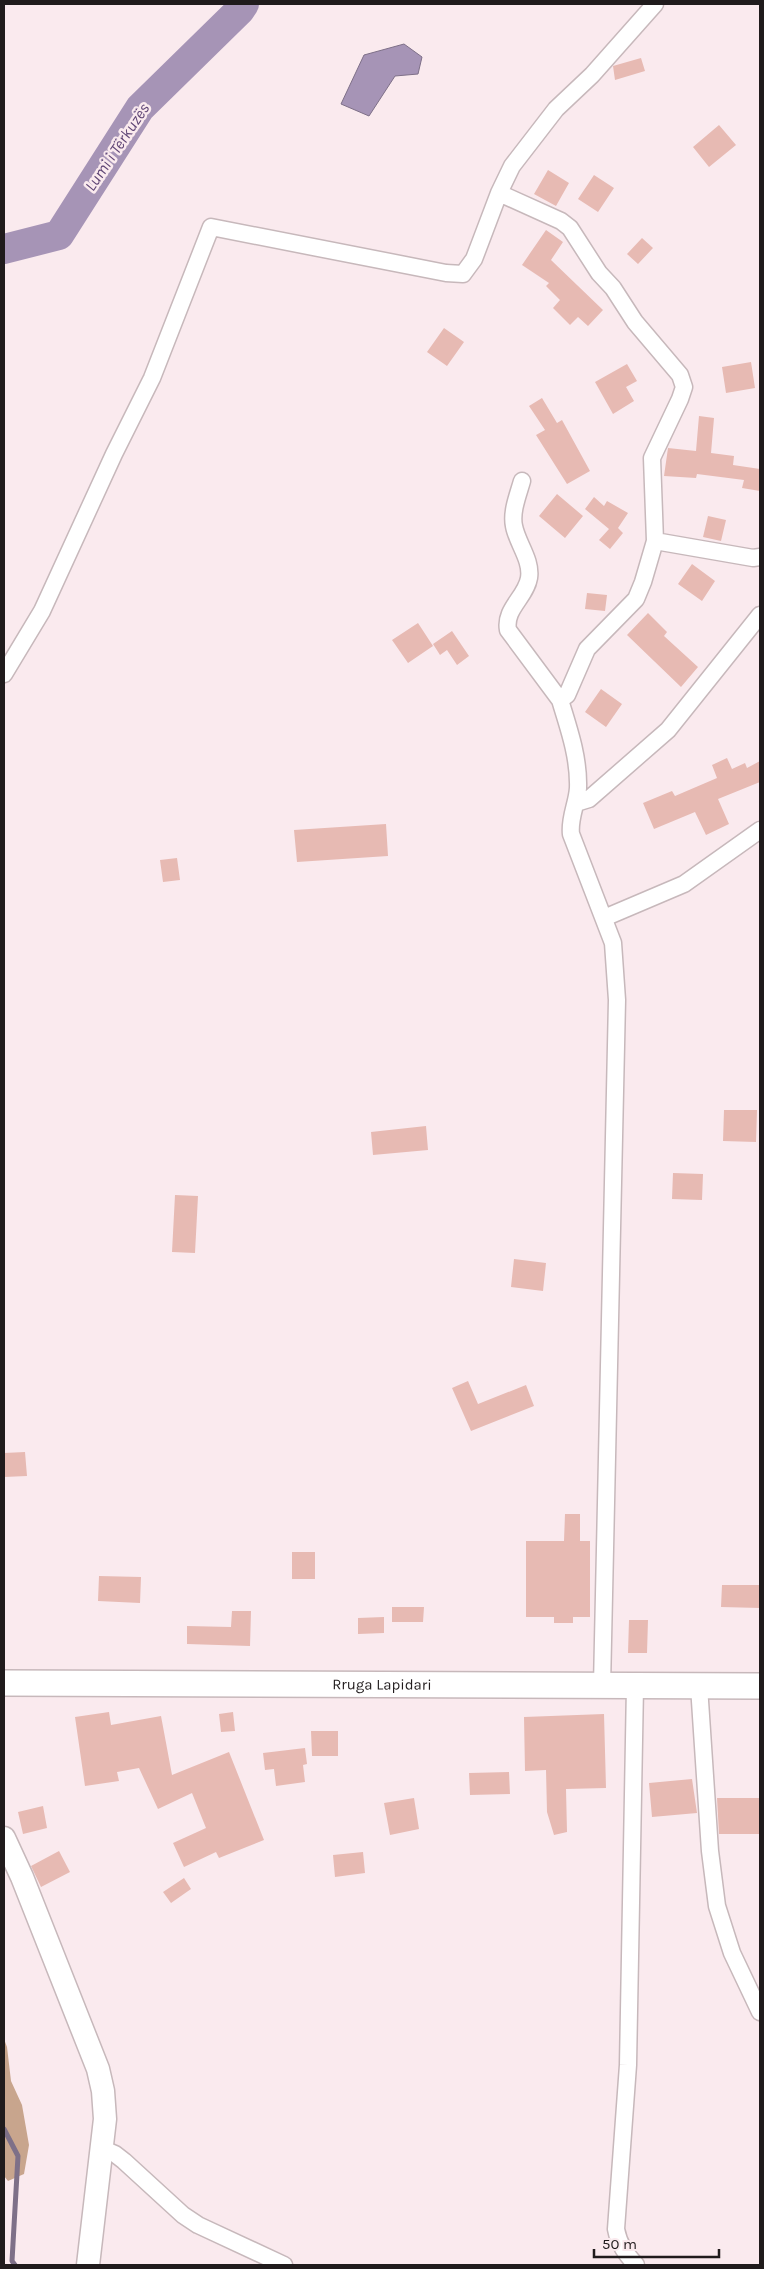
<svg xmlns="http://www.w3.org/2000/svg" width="764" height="2269" viewBox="0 0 764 2269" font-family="Karla,sans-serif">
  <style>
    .forest { fill: #c8a58d }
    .water { fill: #a694b6; stroke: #7e7088 }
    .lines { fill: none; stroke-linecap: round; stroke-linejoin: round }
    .stream { stroke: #7e7088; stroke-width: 5 }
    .river { stroke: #a694b6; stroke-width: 30 }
    .building { fill: #e7bab3 }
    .street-casing { stroke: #c7b8bb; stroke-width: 19 }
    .secondary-casing { stroke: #c7b8bb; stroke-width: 25 }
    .primary-casing { stroke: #c7b8bb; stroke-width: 28 }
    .street { stroke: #fff; stroke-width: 16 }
    .secondary { stroke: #fff; stroke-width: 22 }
    .primary { stroke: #fff; stroke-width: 25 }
    .labels { text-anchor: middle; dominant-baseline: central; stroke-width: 5; stroke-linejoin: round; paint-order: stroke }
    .street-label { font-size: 15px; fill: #201b1c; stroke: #faeaee }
    .water-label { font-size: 16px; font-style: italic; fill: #5f4575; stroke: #faeaee }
  </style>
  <rect width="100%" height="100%" fill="#faeaee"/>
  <!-- forest -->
  <path class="forest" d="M 4,2039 L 7,2047 L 11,2081 L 22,2105 L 29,2145 L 24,2174 L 8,2181 L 4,2176 Z"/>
  <!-- water -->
  <path class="water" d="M 404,44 L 422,57 L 418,74 L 395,76 L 369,116 L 341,104 L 364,55 Z"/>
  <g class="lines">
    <!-- stream -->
    <path class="stream" d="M 4,2129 L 18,2156 L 12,2261 L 15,2265"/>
    <!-- river -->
    <path class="river" d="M 4,249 L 59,235 L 140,108 L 240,10 L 244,4"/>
  </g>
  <!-- building -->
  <path class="building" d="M 641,58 L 645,71 L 615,80 L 613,66 Z
    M 719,125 L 736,145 L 709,167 L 693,147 Z
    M 548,170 L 569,183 L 556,206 L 534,194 Z
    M 594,175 L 614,188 L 598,212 L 578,199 Z
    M 546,230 L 563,242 L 551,260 L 603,310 L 588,326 L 578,317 L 570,325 L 553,308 L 560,300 L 546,286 L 549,283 L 522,265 Z
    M 642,238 L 653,248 L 638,264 L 627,254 Z
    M 444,328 L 464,342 L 447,366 L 427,352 Z
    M 751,362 L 755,388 L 726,393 L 722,367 Z
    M 627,364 L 637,381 L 626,387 L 634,401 L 613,414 L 595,382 Z
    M 542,398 L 557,423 L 562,420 L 590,471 L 567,484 L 536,435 L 545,430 L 529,406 Z
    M 699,416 L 714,418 L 711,453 L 734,456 L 733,465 L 760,469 L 760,491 L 742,488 L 744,480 L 697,474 L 696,478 L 664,476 L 668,448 L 696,451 Z
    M 557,494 L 583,516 L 565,538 L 539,516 Z
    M 594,497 L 604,506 L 607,501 L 628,513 L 618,528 L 623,533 L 610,549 L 599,540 L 609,529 L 585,509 Z
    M 708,516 L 726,520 L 721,541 L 703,537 Z
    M 692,564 L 715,581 L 702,601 L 678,584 Z
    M 587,593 L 607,595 L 605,611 L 585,609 Z
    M 648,613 L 667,632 L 664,636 L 698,667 L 681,687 L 627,635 Z
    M 418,623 L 433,646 L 408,663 L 392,640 Z
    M 452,631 L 469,656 L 457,665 L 447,650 L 440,655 L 433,644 Z
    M 601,689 L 622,704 L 606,727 L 585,712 Z
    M 727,758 L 732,769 L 745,763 L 747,768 L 760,761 L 760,782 L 718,799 L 729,824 L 706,835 L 695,812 L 654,829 L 643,803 L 672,791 L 675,796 L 717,778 L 712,765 Z
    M 386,824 L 388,856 L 297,862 L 294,830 Z
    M 177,858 L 180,880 L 163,882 L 160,860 Z
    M 724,1110 L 757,1110 L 756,1142 L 723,1141 Z
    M 426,1126 L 428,1150 L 373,1155 L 371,1132 Z
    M 673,1173 L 703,1174 L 702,1200 L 672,1199 Z
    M 175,1195 L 198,1196 L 195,1253 L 172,1252 Z
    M 514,1259 L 546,1263 L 543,1291 L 511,1287 Z
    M 468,1381 L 478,1404 L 526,1385 L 534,1406 L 471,1431 L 452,1388 Z
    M 25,1452 L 27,1476 L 4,1477 L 4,1453 Z
    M 565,1514 L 580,1514 L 580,1541 L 590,1541 L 590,1617 L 573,1617 L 573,1623 L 554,1623 L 554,1617 L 526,1617 L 526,1541 L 564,1541 Z
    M 292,1552 L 315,1552 L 315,1579 L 292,1579 Z
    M 99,1576 L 141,1577 L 140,1603 L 98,1601 Z
    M 722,1585 L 760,1585 L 760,1608 L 721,1607 Z
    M 392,1607 L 424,1607 L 423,1622 L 392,1622 Z
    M 232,1611 L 251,1611 L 250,1646 L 187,1644 L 187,1626 L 231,1627 Z
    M 384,1617 L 384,1633 L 358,1634 L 358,1618 Z
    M 629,1620 L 648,1620 L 647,1653 L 628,1653 Z
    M 109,1712 L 111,1725 L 161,1716 L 172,1775 L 229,1752 L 264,1840 L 219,1858 L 216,1852 L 184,1867 L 173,1843 L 206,1828 L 192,1793 L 158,1809 L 139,1768 L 117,1772 L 119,1781 L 85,1786 L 75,1717 Z
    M 233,1712 L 235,1731 L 221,1732 L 219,1714 Z
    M 604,1714 L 606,1788 L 566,1789 L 567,1832 L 554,1835 L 547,1812 L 546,1770 L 525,1771 L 524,1717 Z
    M 311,1731 L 338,1731 L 338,1756 L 312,1756 Z
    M 305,1748 L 307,1764 L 303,1765 L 305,1782 L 276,1786 L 274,1769 L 265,1770 L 263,1753 Z
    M 509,1772 L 510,1794 L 470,1795 L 469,1773 Z
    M 692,1779 L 697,1813 L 652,1817 L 649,1783 Z
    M 414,1798 L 419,1829 L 390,1835 L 384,1803 Z
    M 717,1798 L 760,1798 L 760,1834 L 719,1834 Z
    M 43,1806 L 47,1828 L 23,1834 L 18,1812 Z
    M 59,1851 L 70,1872 L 41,1887 L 31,1866 Z
    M 363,1852 L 365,1873 L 335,1877 L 333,1855 Z
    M 184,1878 L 191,1889 L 171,1903 L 163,1892 Z"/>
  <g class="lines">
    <!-- street casing -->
    <g class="street-casing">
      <path id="street" d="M 499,193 L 561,221 L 570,228 L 599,273 L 613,288 L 635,322 L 680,375 L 684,387 L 680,399 L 652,458 L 655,541 L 643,582 L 636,599 L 587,649 L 567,695 L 560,700 C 569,729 579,758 578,788 C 577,804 569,818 571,834 L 613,943 L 617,1000 L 602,1686
        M 522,481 C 518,495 511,512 514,526 C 517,543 532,560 529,578 C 526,597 504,609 508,630 L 560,700
        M 655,541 L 753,558 L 760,557
        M 4,674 L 42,611 L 114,454 L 152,378 L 211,227 L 446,273 L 463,274 L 474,259 L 499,193 L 512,166 L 556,109 L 592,75 L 655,4
        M 576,803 L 589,799 L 668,730 L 760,615
        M 604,918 L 684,884 L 760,830
        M 635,1686 L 628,2065 L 616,2229 C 619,2245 626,2254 636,2265
        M 699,1686 L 710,1851 L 717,1906 L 732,1953 L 760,2012
        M 101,2148 L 115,2154 L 124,2161 L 183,2215 L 198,2225 L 284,2265"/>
    </g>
    <!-- secondary casing -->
    <g class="secondary-casing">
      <path id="secondary" d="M 4,1838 L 22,1877 L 98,2069 L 103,2091 L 105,2119 L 88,2265"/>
    </g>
    <!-- primary casing -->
    <g class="primary-casing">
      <g id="primary">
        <path id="s1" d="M 4,1683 L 760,1686"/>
      </g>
    </g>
    <!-- street -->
    <use href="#street" class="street"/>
    <!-- secondary -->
    <use href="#secondary" class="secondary"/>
    <!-- primary -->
    <use href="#primary" class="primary"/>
  </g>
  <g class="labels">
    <!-- street labels -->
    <g class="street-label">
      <text stroke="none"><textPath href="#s1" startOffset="378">Rruga Lapidari</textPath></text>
    </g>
    <!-- water labels -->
    <g class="water-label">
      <text transform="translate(117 147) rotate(-56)">Lumi i Tërkuzës</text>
    </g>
  </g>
  <!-- border -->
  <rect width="764" height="2269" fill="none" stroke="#201b1c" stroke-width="10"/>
  <!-- scale -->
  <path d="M594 2249v8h125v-8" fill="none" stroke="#201b1c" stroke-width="2.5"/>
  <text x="602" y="2249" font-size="15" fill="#201b1c" stroke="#faeaee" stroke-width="4" paint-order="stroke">50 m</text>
</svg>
